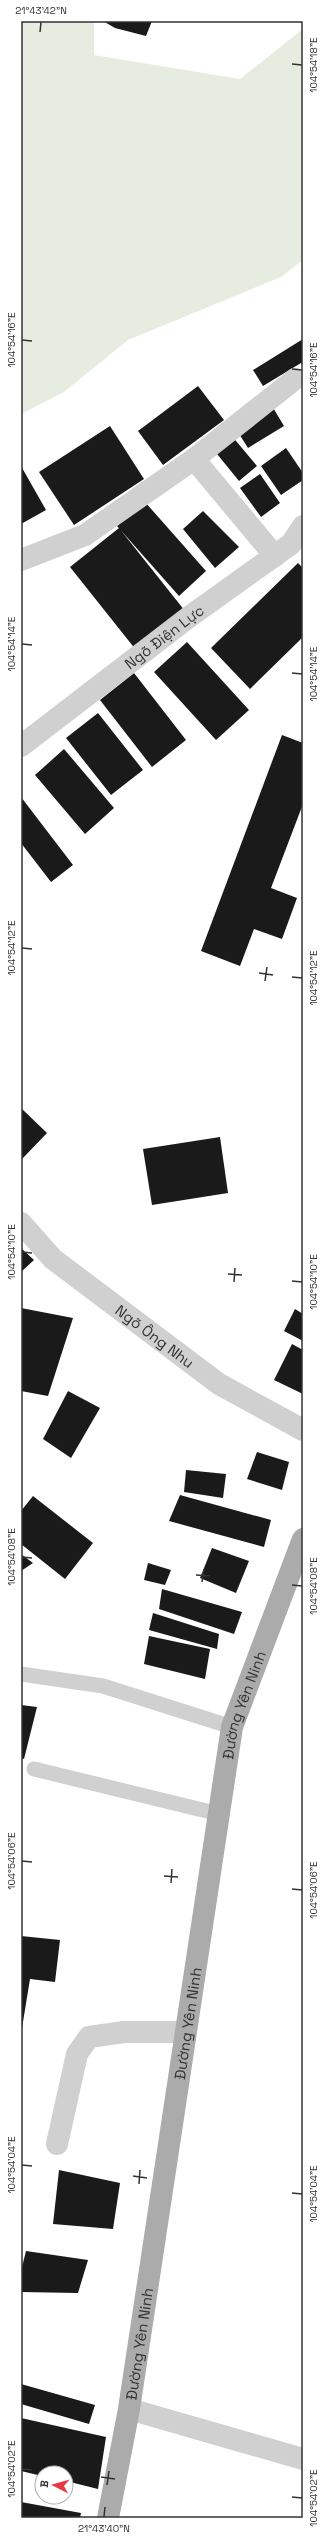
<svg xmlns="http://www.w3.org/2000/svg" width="324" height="2539" viewBox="0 0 324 2539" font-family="'Space Grotesk',sans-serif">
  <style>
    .green { fill: #e6ecdf }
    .building { fill: #1a1a1a }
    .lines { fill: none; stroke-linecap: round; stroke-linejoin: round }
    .lane { stroke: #d0d0d0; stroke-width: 15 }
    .street { stroke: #d0d0d0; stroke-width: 22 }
    .primary { stroke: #ababab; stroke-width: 22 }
    .ticks { fill: none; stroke: #333; stroke-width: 1.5 }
    .labels { text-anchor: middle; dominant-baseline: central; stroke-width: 4; stroke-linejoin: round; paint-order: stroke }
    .street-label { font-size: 15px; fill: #333; stroke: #fff }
    .neatline { fill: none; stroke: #333; stroke-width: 1.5 }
    .ticks-label { font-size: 10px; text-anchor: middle; fill: #333 }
  </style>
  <rect width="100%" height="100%" fill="#fff"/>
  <!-- green -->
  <path class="green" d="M 21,21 L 94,21 L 94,55 L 240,79 L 303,29 L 303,260 L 281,277 L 128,340 L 64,392 L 21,414 Z"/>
  <!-- building -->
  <path class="building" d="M 103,21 L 152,21 L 146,36 L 115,28 Z
    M 303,339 L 303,366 L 301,363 L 263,386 L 253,370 Z
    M 198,386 L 224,420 L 163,465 L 138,431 Z
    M 272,406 L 284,426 L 248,448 L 236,429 Z
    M 110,426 L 144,479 L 74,525 L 39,472 Z
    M 231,435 L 257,466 L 239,481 L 213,449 Z
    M 286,448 L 303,473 L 303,480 L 281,495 L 261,466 Z
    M 21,466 L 46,510 L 21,524 Z
    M 260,474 L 280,503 L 261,517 L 240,488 Z
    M 145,502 L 206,571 L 179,596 L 117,526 Z
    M 203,511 L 239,547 L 215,568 L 183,529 Z
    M 119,528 L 185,611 L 136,650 L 70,567 Z
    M 298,563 L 303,568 L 303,637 L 250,689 L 211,648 Z
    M 187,642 L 249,710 L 216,740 L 154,672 Z
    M 134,673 L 186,740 L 152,767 L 100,700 Z
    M 98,713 L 143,770 L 111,795 L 66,738 Z
    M 282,735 L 303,743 L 303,804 L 271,888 L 297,898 L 282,939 L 254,929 L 240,966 L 201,951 Z
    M 64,749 L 114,808 L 85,834 L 35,775 Z
    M 21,797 L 73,865 L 51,882 L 21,843 Z
    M 21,1108 L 47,1133 L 21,1160 Z
    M 220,1137 L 228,1193 L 152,1205 L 143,1149 Z
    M 21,1248 L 34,1260 L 21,1272 Z
    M 21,1308 L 73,1318 L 48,1396 L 21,1391 Z
    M 295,1309 L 303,1314 L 303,1341 L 284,1331 Z
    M 292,1344 L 303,1350 L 303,1394 L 274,1380 Z
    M 68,1391 L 100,1408 L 71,1458 L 43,1439 Z
    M 257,1452 L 289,1462 L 282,1490 L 247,1479 Z
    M 186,1470 L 226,1474 L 223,1498 L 184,1492 Z
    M 180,1495 L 271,1520 L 264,1547 L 169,1521 Z
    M 33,1496 L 93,1543 L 65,1579 L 21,1544 L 21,1511 Z
    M 212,1548 L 249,1561 L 236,1593 L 200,1578 Z
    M 21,1554 L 33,1563 L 21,1571 Z
    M 148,1563 L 171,1570 L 165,1585 L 144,1580 Z
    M 162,1589 L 242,1612 L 234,1634 L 159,1609 Z
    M 153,1613 L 219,1634 L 217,1649 L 149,1630 Z
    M 149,1636 L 210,1649 L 205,1679 L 144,1664 Z
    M 21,1705 L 37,1707 L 24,1759 L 21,1758 Z
    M 21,1936 L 60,1940 L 55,1982 L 30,1979 L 22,2028 Z
    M 59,2170 L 120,2183 L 113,2229 L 53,2224 Z
    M 26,2251 L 88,2260 L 78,2293 L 21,2292 L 21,2271 Z
    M 21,2384 L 95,2405 L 89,2424 L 21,2404 Z
    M 21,2418 L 106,2437 L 98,2489 L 66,2481 L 66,2473 L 42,2473 L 42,2476 L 21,2471 Z
    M 21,2502 L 81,2513 L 80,2518 L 21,2518 Z"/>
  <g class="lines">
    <!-- lane -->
    <path class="lane" d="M 21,1674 L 103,1686 L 232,1727
      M 34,1769 L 219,1814"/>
    <!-- street -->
    <g class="street">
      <path d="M 194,459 L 275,556"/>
      <path d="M 21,560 L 85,535 L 194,459 L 295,379"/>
      <path id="s1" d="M 21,746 L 189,617 L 291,544 L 303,526"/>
      <path id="s2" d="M 21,1223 L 53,1259 L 219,1384 L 303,1430"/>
      <path d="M 57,2144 L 77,2054 L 89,2037 L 124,2032 L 184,2032"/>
      <path d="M 129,2409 L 303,2459"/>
    </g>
    <!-- primary -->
    <path class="primary" id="s3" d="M 108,2518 L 129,2409 L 232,1727 L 303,1539"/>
  </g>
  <!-- ticks -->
  <path class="ticks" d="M 40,32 L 41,22M 292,64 L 302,65M 22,340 L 32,341M 292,369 L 302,370M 22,644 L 32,645M 292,673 L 302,674M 22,948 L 32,949M 259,973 L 273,975M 292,977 L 302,978M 265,981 L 267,967M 22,1252 L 32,1253M 228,1274 L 242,1275M 292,1281 L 302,1282M 234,1282 L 235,1268M 22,1557 L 32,1558M 196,1575 L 210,1576M 202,1582 L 204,1569M 292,1585 L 302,1586M 22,1861 L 32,1862M 164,1876 L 178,1877M 171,1883 L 172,1869M 292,1889 L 302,1890M 22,2165 L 32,2166M 133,2176 L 147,2178M 139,2184 L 140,2170M 292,2193 L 302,2194M 22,2469 L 32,2470M 101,2477 L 115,2479M 107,2485 L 109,2471M 292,2497 L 302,2498M 104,2517 L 105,2507"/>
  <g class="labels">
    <!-- street labels -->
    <g class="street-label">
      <text stroke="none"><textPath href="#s1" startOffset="180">Ngõ Điện Lực</textPath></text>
      <text stroke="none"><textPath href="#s2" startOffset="176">Ngõ Ông Nhu</textPath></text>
      <text stroke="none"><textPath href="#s3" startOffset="825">Đường Yên Ninh</textPath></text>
      <text stroke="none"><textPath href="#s3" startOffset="501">Đường Yên Ninh</textPath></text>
      <text stroke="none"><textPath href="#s3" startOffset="177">Đường Yên Ninh</textPath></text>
    </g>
  </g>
  <!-- border -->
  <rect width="324" height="2539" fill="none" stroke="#ffffff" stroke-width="44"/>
  <!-- north arrow -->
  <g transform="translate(54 2485) rotate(276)"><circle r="19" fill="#ffffff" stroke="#adadad"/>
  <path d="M0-3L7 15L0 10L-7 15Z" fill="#e63946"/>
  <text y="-6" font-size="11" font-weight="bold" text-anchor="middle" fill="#333333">B</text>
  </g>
  <rect x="22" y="22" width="280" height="2495" class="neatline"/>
  <g class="ticks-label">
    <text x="41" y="14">21°43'42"N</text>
    <text transform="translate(313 65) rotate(-90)" y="4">104°54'18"E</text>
    <text transform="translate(11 340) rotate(-90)" y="4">104°54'16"E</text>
    <text transform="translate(313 370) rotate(-90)" y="4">104°54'16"E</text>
    <text transform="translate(11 644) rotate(-90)" y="4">104°54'14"E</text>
    <text transform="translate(313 674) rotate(-90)" y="4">104°54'14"E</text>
    <text transform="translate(11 948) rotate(-90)" y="4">104°54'12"E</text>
    <text transform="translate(313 978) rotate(-90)" y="4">104°54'12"E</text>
    <text transform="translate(11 1252) rotate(-90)" y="4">104°54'10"E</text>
    <text transform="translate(313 1282) rotate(-90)" y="4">104°54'10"E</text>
    <text transform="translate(11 1557) rotate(-90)" y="4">104°54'08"E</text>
    <text transform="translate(313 1586) rotate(-90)" y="4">104°54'08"E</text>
    <text transform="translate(11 1861) rotate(-90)" y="4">104°54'06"E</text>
    <text transform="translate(313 1890) rotate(-90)" y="4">104°54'06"E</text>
    <text transform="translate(11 2165) rotate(-90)" y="4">104°54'04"E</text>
    <text transform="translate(313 2194) rotate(-90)" y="4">104°54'04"E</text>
    <text transform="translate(11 2469) rotate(-90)" y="4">104°54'02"E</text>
    <text transform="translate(313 2498) rotate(-90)" y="4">104°54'02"E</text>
    <text x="104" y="2532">21°43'40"N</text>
  </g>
</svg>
